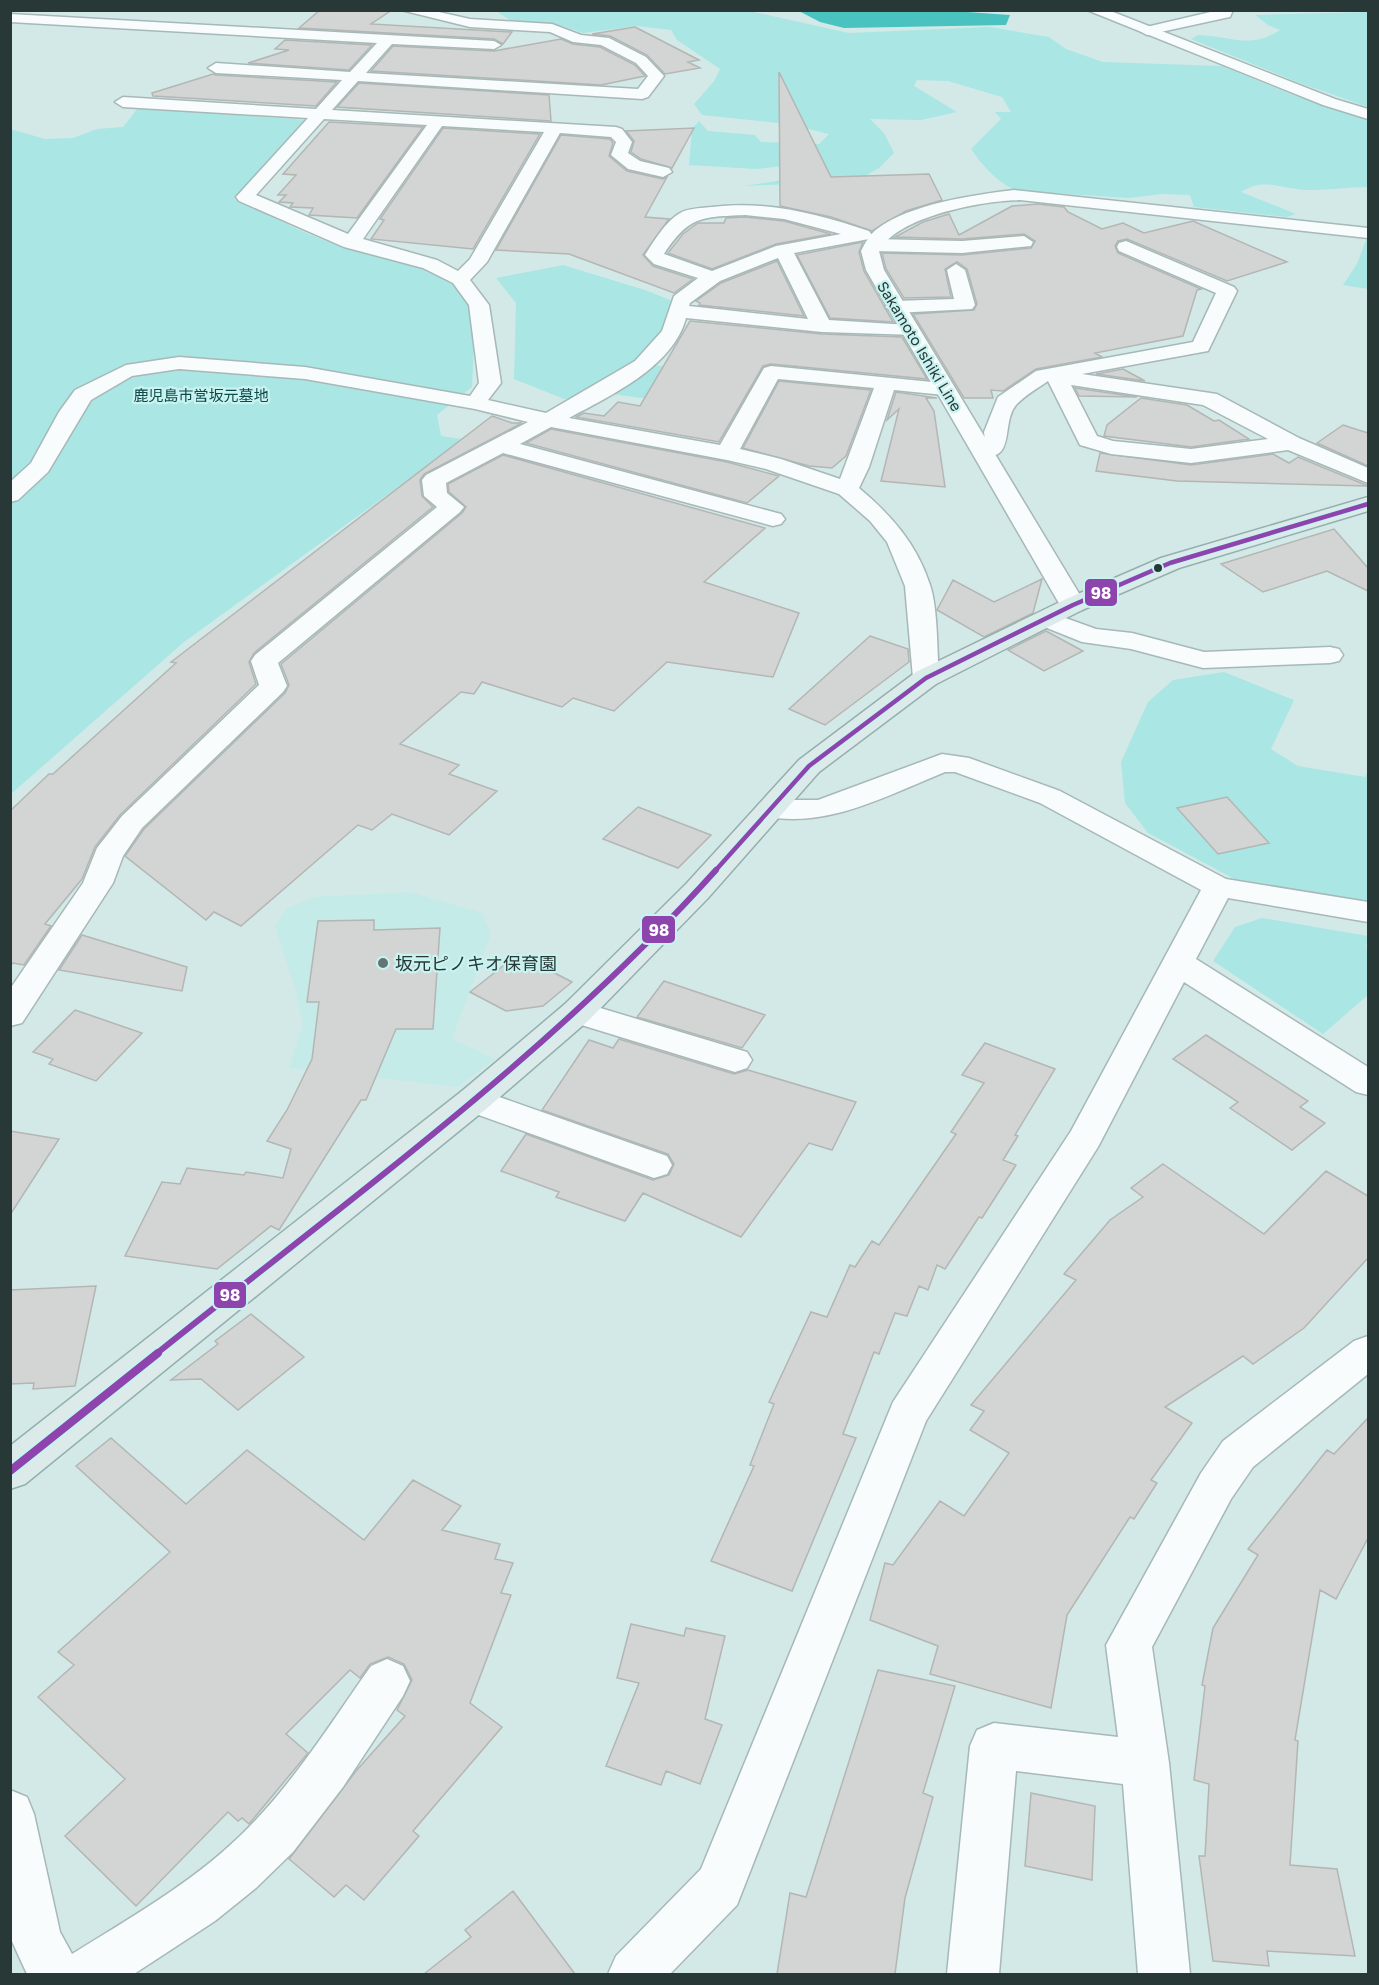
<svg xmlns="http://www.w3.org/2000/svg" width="1379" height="1985" viewBox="0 0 1379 1985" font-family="'Golos Text','Noto Sans JP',sans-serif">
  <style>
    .built { fill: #c4ebe8 }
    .green { fill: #a9e6e4 }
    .water { fill: #4ac2bf }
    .building { fill: #d2d5d3; stroke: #b3b6b3; stroke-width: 1.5 }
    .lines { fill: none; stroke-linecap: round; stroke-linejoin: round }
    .street-casing { stroke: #a6b8b7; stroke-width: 3 }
    .secondary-casing { stroke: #a6b8b7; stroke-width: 3 }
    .primary-casing { stroke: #92b0ae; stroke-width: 3 }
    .street { fill: #f8fcfc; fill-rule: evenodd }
    .secondary { fill: #f8fcfc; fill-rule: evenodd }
    .primary { fill: #dcebea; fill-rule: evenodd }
    .bus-1-far2-casing { stroke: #c9f3f0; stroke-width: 8 }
    .bus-1-far1-casing { stroke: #c9f3f0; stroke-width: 10 }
    .bus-1-casing { stroke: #c9f3f0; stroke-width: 13 }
    .bus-1-far2 { stroke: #8e44ad; stroke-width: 4.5 }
    .bus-1-far1 { stroke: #8e44ad; stroke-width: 6 }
    .bus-1 { stroke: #8e44ad; stroke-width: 8 }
    .bus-dot { fill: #273837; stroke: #c9f3f0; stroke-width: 2 }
    .poi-dot { fill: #637675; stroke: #c9f3f0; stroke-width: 2 }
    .labels { text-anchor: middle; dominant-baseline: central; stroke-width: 4.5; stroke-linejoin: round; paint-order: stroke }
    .far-street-label { font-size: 15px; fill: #273837; stroke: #c9f3f0 }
    .far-park-label { font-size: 15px; fill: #0e4a49; stroke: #c9f3f0 }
    .poi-label { font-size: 18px; fill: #273837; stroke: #c9f3f0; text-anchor: start }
    .line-badge { stroke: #c9f3f0; stroke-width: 2 }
    .badge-label { font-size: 16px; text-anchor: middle; font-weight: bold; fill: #fff }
  </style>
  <rect width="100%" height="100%" fill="#d3e9e8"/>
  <!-- built -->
  <path class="built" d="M 410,892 L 482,913 L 491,934 L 452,1039 L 495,1059 L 457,1087 L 289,1068 L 303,1024 L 296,992 L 275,927 L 286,909 L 313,897 Z"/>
  <!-- green -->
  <path class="green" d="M 496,11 L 749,11 L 849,33 L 990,27 L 1049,37 L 1066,49 L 1103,62 L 1222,66 L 1293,95 L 1368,118 L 1368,187 C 1349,187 1330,190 1311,190 C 1285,191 1266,176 1241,192 L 1296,214 L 1286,217 L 1194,207 L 1190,195 L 1162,194 L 1129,198 L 1019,191 C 1000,186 982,165 971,149 L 1001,119 L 995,112 L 1011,112 L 1002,97 L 948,81 L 917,80 L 914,86 L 957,112 L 921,120 L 870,119 L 884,133 L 894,153 L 879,168 L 856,181 L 743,186 L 811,176 L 822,162 L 756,169 L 689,165 L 692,129 L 699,121 L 708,131 L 755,135 L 761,142 L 819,144 L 829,134 L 788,124 L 702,115 L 694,104 L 715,80 L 720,69 L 677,40 L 671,30 L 637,26 L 583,33 L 563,26 L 513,22 Z
    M 1368,12 L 1368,107 L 1297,82 L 1191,39 L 1198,35 C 1233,36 1249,50 1280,30 L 1268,25 L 1255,15 Z
    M 138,108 L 307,120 L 234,199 C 263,212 292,228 321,239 C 364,256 436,257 464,296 C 477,314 473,365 472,387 L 437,415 L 441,436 L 484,442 C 463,454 442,461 420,471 L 184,642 L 11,794 L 10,129 L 45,139 L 73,138 L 97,129 L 123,127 Z
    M 1366,240 L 1368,241 L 1368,289 L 1343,285 L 1357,264 Z
    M 563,265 L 645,290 L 675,302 L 664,331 L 638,360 L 580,399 L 564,399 L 514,379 L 516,303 L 496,278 Z
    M 650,364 L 707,375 L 686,404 L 612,394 Z
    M 1224,672 L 1294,700 L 1271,749 L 1298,766 L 1365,777 L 1368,771 L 1368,903 L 1244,884 L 1148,833 L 1125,803 L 1121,762 L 1148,702 L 1173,680 Z
    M 1262,918 L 1368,936 L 1366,947 L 1368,949 L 1368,995 L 1323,1034 L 1213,961 L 1235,927 Z"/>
  <!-- water -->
  <path class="water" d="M 953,11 L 1010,15 L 1006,25 L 844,28 L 820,22 L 799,11 Z"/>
  <!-- building -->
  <path class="building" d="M 320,10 L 392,10 L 371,24 L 512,32 L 503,44 L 494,39 L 299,28 Z
    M 635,27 L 699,60 L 688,62 L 700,68 L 665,74 L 647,55 L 610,36 L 592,34 Z
    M 561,39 L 573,44 L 600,47 L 635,65 L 645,76 L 601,85 L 371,71 L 393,46 L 494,51 Z
    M 285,40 L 372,45 L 349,70 L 248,63 L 289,50 L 275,49 Z
    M 779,72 L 831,177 L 929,174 L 942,200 L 906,211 L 872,231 L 831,217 L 780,206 Z
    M 213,74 L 216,75 L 337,82 L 316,106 L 153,96 L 152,93 Z
    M 359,83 L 549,95 L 551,121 L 337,107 Z
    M 329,122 L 423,127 L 357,218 L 309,215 L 313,208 L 290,207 L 293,203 L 279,202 L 286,195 L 278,195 L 296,175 L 283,174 Z
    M 443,128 L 540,134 L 473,249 L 371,239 L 384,220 L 380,219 Z
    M 694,128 L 672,168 L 641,159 L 631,152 L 634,141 L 626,131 Z
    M 561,135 L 610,139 L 613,143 L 609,156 L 627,171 L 663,179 L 667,177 L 645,217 L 669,219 L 643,255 L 653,266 L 693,279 L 674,293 L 569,254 L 496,250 Z
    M 1038,204 L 1064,207 L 1068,212 L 1102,229 L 1123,223 L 1144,233 L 1193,221 L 1287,262 L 1227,281 L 1127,239 L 1118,241 L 1115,246 L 1118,253 L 1201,289 L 1197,290 L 1183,336 L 1095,353 L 1102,357 L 1036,369 L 1003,391 L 991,390 L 993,398 L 964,398 L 913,314 L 974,310 L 977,304 L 967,269 L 957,262 L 945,269 L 951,297 L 904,298 L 886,269 L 882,253 L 962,255 L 1031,248 L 1035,241 L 1024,234 L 962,239 L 895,237 L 923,222 L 949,214 L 959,235 L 1012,206 Z
    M 745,217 L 784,221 L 831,234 L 776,244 L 712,269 L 668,253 L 683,234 L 698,223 L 724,223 L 726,218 Z
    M 863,242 L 859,252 L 864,271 L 893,322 L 830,318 L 797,255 Z
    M 777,261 L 804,316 L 699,305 L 700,303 L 696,301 L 721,283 Z
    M 690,321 L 822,334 L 902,337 L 927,379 L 771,364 L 763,366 L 719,442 L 576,417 L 584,413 L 604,416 L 618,402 L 640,406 Z
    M 1123,369 L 1145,381 L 1096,374 Z
    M 779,381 L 871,390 L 846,456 L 832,468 L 809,466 L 743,448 Z
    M 1075,388 L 1137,397 L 1079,396 Z
    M 896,392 L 937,398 L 926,398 L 934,411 L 945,487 L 881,481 L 899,409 L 887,420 Z
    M 1141,398 L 1187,405 L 1214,421 L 1219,420 L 1249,439 L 1191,447 L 1104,436 L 1107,425 Z
    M 492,416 L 512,423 L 522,423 L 424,474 L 420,480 L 422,496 L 433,507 L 254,653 L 249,662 L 256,684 L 120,815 L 95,847 L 82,879 L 45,924 L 51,926 L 24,965 L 13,963 L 10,966 L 10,811 L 49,774 L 53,774 L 176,663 L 171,662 Z
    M 1343,425 L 1368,433 L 1368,466 L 1317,443 Z
    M 551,429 L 727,462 L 779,476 L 747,503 L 526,443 Z
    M 1100,453 L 1191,465 L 1273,454 L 1289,463 L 1298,457 L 1368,486 L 1177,481 L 1096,471 Z
    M 503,455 L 765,528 L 704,582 L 799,613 L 773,677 L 667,662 L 614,711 L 573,698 L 562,707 L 482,682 L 474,694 L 461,692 L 400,744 L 459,765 L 449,774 L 497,791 L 449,835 L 392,814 L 372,830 L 358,825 L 241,926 L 214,912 L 206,920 L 125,856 L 144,829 L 285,693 L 289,685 L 281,664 L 462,513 L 466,507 L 449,492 L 448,484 Z
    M 1334,529 L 1368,568 L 1368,591 L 1327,571 L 1263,592 L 1221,564 Z
    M 1042,579 L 1033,613 L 984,637 L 937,610 L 953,580 L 994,602 Z
    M 1046,631 L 1083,651 L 1044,671 L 1008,650 Z
    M 870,636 L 908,649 L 909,662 L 825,725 L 789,709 Z
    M 1227,797 L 1269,843 L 1218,854 L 1177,808 Z
    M 638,807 L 672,820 L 711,835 L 678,868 L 603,839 Z
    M 374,920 L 374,930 L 440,928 L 433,1029 L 396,1029 L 366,1100 L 361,1100 L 279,1230 L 271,1226 L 217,1269 L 125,1256 L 162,1182 L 180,1184 L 187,1168 L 244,1175 L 246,1172 L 283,1178 L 291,1149 L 267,1141 L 287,1110 L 312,1059 L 319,1002 L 307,1002 L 318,921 Z
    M 82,935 L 187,967 L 182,991 L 59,970 Z
    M 518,954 L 572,982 L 543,1006 L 506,1011 L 470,992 Z
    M 664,981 L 765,1015 L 742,1048 L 637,1017 Z
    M 75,1010 L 142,1033 L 96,1081 L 49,1064 L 53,1059 L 33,1052 Z
    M 1206,1035 L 1308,1101 L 1300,1107 L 1325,1123 L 1292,1150 L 1230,1108 L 1238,1102 L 1173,1059 Z
    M 619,1039 L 734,1074 L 748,1070 L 856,1102 L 832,1150 L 809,1143 L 741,1237 L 643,1193 L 625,1221 L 556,1197 L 559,1192 L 501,1171 L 526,1134 L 653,1180 L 669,1175 L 674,1164 L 668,1154 L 542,1110 L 589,1040 L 613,1048 Z
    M 985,1043 L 1055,1069 L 1015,1135 L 1018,1136 L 1003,1160 L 1016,1165 L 982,1218 L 979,1217 L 945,1269 L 937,1265 L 928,1290 L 919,1286 L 907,1316 L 895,1313 L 879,1354 L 874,1352 L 843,1434 L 856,1438 L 792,1591 L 711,1561 L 754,1466 L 750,1465 L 774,1404 L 769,1402 L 811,1312 L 827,1317 L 850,1265 L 855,1267 L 872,1241 L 879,1245 L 956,1134 L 951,1132 L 984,1083 L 962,1075 Z
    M 10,1131 L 59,1139 L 10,1215 Z
    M 1163,1164 L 1264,1234 L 1326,1171 L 1368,1196 L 1368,1258 L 1304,1328 L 1253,1364 L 1243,1356 L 1165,1407 L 1192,1423 L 1151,1480 L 1157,1483 L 1134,1519 L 1130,1517 L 1067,1615 L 1051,1708 L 930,1674 L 938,1646 L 870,1620 L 885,1563 L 893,1565 L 940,1501 L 964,1516 L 1009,1453 L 970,1430 L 984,1411 L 971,1405 L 1076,1280 L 1064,1274 L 1110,1220 L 1143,1197 L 1131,1188 Z
    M 96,1286 L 75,1386 L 33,1389 L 34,1383 L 10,1384 L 10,1290 Z
    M 251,1314 L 304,1357 L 238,1410 L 201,1379 L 171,1380 L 218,1344 L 215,1341 Z
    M 1368,1418 L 1368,1538 L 1336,1599 L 1320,1590 L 1295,1740 L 1298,1741 L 1290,1865 L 1337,1869 L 1355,1956 L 1267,1951 L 1269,1966 L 1213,1961 L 1199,1856 L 1205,1856 L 1209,1784 L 1194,1780 L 1205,1686 L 1202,1685 L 1213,1628 L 1258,1555 L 1248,1549 L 1327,1450 L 1334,1454 Z
    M 111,1438 L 186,1504 L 247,1450 L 364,1540 L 413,1480 L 461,1506 L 442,1530 L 500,1544 L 495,1559 L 513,1563 L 501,1593 L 511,1595 L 470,1703 L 502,1727 L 413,1831 L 419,1836 L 364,1900 L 346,1885 L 334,1897 L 289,1859 L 356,1771 L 405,1716 L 397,1710 L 412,1680 L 404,1664 L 388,1657 L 370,1664 L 360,1678 L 350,1670 L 286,1734 L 308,1753 L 249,1824 L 242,1818 L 238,1821 L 228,1812 L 136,1906 L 65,1836 L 125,1779 L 38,1697 L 74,1665 L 58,1652 L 170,1552 L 76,1466 Z
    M 631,1624 L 684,1636 L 686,1628 L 725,1636 L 705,1719 L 722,1725 L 700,1784 L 666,1771 L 661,1785 L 606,1766 L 639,1683 L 617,1678 Z
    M 878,1670 L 955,1686 L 923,1793 L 933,1797 L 905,1898 L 895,1974 L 777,1974 L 790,1893 L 806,1897 Z
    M 1031,1793 L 1095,1806 L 1092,1880 L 1025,1866 Z
    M 513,1891 L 575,1974 L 424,1974 L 471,1937 L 465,1930 Z"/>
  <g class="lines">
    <!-- street casing -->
    <g class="street-casing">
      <path id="street" d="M 401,10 L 430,10 L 470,19 L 552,24 L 581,35 L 609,38 L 646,57 L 664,76 L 648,97 L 642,99 L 358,81 L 332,110 L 616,127 L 622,129 L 632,142 L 628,153 L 640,161 L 669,168 L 672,172 L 663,177 L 628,169 L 611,155 L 616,142 L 611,137 L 560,133 L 487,262 L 470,280 L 489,305 L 501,383 L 488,400 L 546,413 L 635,361 L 662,331 L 674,296 L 698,278 L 654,264 L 645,255 C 654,241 665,222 680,213 C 689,208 702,208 712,207 C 766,200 818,214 869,231 L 872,235 L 869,239 L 794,253 L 829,320 L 909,325 L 916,327 L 919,331 L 916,335 L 822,332 L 686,318 C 673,367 610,396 569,418 L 720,445 L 764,368 L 771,366 L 952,384 L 955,389 L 952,394 L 944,395 L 894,390 L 869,467 L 859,488 C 891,515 917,544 930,585 C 938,608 937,652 939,678 L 936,684 L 926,686 L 916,684 L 913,678 L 905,586 L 887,542 L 870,521 L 839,494 L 766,469 L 727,460 L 551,427 L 520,444 L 781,514 L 785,519 L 781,524 L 773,526 L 503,453 L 446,483 L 447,493 L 464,507 L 460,512 L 278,663 L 287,686 L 283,692 L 142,828 L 123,856 L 113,883 L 22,1023 L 10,1026 L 10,989 L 83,883 L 97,848 L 122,816 L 259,685 L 251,661 L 255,655 L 437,507 L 424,496 L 422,480 L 426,475 L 528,422 L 475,409 L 305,379 L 179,369 L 132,376 L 91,400 L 48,472 L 18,500 L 10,502 L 10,482 L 31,463 L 59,412 L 75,390 L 126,365 L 179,357 L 305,367 L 470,396 L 479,383 L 469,305 L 453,283 L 423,268 L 344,247 L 239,201 L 236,197 L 308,118 L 123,107 L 115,102 L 123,97 L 316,109 L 342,80 L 216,73 L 208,68 L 216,63 L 350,72 L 377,43 L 10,22 L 10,14 L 494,41 L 501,45 L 494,49 L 392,44 L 366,73 L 638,89 L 648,76 L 636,63 L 601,45 L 573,42 L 550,32 L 470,27 ZM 324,119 L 427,125 L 348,234 L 256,195 ZM 442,126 L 544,132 L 470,259 L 458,271 L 437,260 L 363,239 ZM 745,215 L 784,219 L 841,234 L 776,246 L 712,271 L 664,254 C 689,216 701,217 745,215 ZM 778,258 L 808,319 L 689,306 L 690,303 L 720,281 ZM 778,379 L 874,388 L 840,479 L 781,459 L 740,449 Z
        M 1219,10 L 1233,10 L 1230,17 L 1225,18 L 1147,35 L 1140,31 L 1142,28 Z
        M 1024,236 L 1033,242 L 1031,246 L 962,253 L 873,251 L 864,245 L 873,239 L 962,241 Z
        M 1126,241 L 1234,287 L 1237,291 L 1208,351 L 1082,374 L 1217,394 L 1299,438 L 1368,468 L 1368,483 L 1288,450 L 1191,463 L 1111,454 L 1080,445 L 1048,381 C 1038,388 1024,396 1016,405 C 1000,424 1018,465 976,455 L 973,450 L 985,442 L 984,432 L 998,397 L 1036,371 L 1193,342 L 1216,293 L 1119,251 L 1117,247 L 1119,243 ZM 1071,385 L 1203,405 L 1268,439 L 1191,449 L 1113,441 L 1097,436 Z
        M 956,264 L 965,270 L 975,305 L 972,309 L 895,313 L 885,307 L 895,301 L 954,299 L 947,270 Z
        M 1046,611 L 1096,629 L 1132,633 L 1204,652 L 1330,647 L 1339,649 L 1343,655 L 1339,661 L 1330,663 L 1203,668 L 1131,649 L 1082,642 L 1037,624 L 1033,619 L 1037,614 Z
        M 942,754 L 969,758 L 1060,791 L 1226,879 L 1368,902 L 1368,922 L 1228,898 L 1196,959 L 1368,1067 L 1368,1095 L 1356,1092 L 1184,982 L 1098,1147 L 926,1421 L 737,1905 L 670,1974 L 608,1974 L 616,1956 L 701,1869 L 893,1402 L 1071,1131 L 1201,890 L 1040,803 L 955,772 L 945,772 C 888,795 824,831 760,815 L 755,809 L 760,803 L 770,800 L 818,800 Z
        M 577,1001 L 747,1052 L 752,1060 L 747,1068 L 735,1072 L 565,1020 L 560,1012 L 565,1004 Z
        M 474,1088 L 667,1156 L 672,1165 L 667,1174 L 654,1178 L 462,1109 L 456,1100 L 462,1091 Z
        M 1368,1336 L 1368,1374 L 1253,1467 L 1231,1499 L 1152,1647 L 1169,1763 L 1190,1974 L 1138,1974 L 1123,1784 L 1016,1771 L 999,1974 L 947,1974 L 970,1746 L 977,1730 L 994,1723 L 1118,1737 L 1106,1645 L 1201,1473 L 1223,1441 L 1354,1341 Z
        M 387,1659 L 403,1666 L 410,1681 L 403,1696 L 343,1787 L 293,1852 L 256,1888 L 215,1921 L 134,1974 L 27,1974 L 10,1937 L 10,1790 L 27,1797 L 34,1814 L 60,1932 L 72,1954 C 130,1918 190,1884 240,1836 C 292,1786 330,1724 371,1666 Z"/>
    </g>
    <!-- secondary casing -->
    <g class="secondary-casing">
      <path id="secondary" d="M 1087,10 L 1108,10 L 1335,99 L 1368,109 L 1368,119 L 1323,105 Z
        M 1014,190 L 1368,228 L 1368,238 L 1020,200 C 982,201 898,216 879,251 L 884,270 L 1086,605 L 1082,610 L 1073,613 L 1064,610 L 1060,605 L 866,270 L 861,251 C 865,243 870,234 877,229 C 910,204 973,195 1014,190 Z"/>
    </g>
    <!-- primary casing -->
    <g class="primary-casing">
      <path id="primary" d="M 1368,497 L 1368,511 L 1179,568 L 1082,610 L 936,684 L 819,772 L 708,898 L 589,1020 L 486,1109 L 25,1484 L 10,1489 L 10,1446 L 462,1091 L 565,1004 L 686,884 L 799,760 L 916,672 L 1064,600 L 1161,558 Z"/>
    </g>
    <!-- street -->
    <use href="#street" class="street"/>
    <!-- secondary -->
    <use href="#secondary" class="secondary"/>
    <!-- primary -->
    <use href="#primary" class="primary"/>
    <!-- bus-1-far2 casing -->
    <g class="bus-1-far2-casing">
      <path id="bus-1-far2" d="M 715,871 L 809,766 L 926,678 L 1073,605 L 1170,563 L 1368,504"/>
    </g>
    <!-- bus-1-far1 casing -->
    <g class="bus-1-far1-casing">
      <path id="bus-1-far1" d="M 156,1354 C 348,1200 551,1054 716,870"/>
    </g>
    <!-- bus-1 casing -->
    <g class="bus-1-casing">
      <path id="bus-1" d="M 10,1471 L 158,1353"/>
    </g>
    <!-- bus-1-far2 -->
    <use href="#bus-1-far2" class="bus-1-far2"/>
    <!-- bus-1-far1 -->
    <use href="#bus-1-far1" class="bus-1-far1"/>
    <!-- bus-1 -->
    <use href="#bus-1" class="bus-1"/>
  </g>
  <!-- markers -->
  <circle class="bus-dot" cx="1158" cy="568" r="5"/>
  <circle class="poi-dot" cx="383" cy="963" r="6"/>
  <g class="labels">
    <!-- far-street labels -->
    <g class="far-street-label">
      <text transform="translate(920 346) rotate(59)">Sakamoto Ishiki Line</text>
    </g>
    <!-- far-park labels -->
    <g class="far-park-label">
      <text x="201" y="395">鹿児島市営坂元墓地</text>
    </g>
    <!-- poi labels -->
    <g class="poi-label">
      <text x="395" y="963">坂元ピノキオ保育園</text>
    </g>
  </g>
  <g class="line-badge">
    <rect x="1084" y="578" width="34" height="29" rx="6" fill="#8e44ad"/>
    <rect x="641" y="915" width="35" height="29" rx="6" fill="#8e44ad"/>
    <rect x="213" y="1281" width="34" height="28" rx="6" fill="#8e44ad"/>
  </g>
  <g class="badge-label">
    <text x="1101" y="599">98</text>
    <text x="659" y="936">98</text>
    <text x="230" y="1301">98</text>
  </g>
  <!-- border -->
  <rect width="1379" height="1985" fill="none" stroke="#273837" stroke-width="24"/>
</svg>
